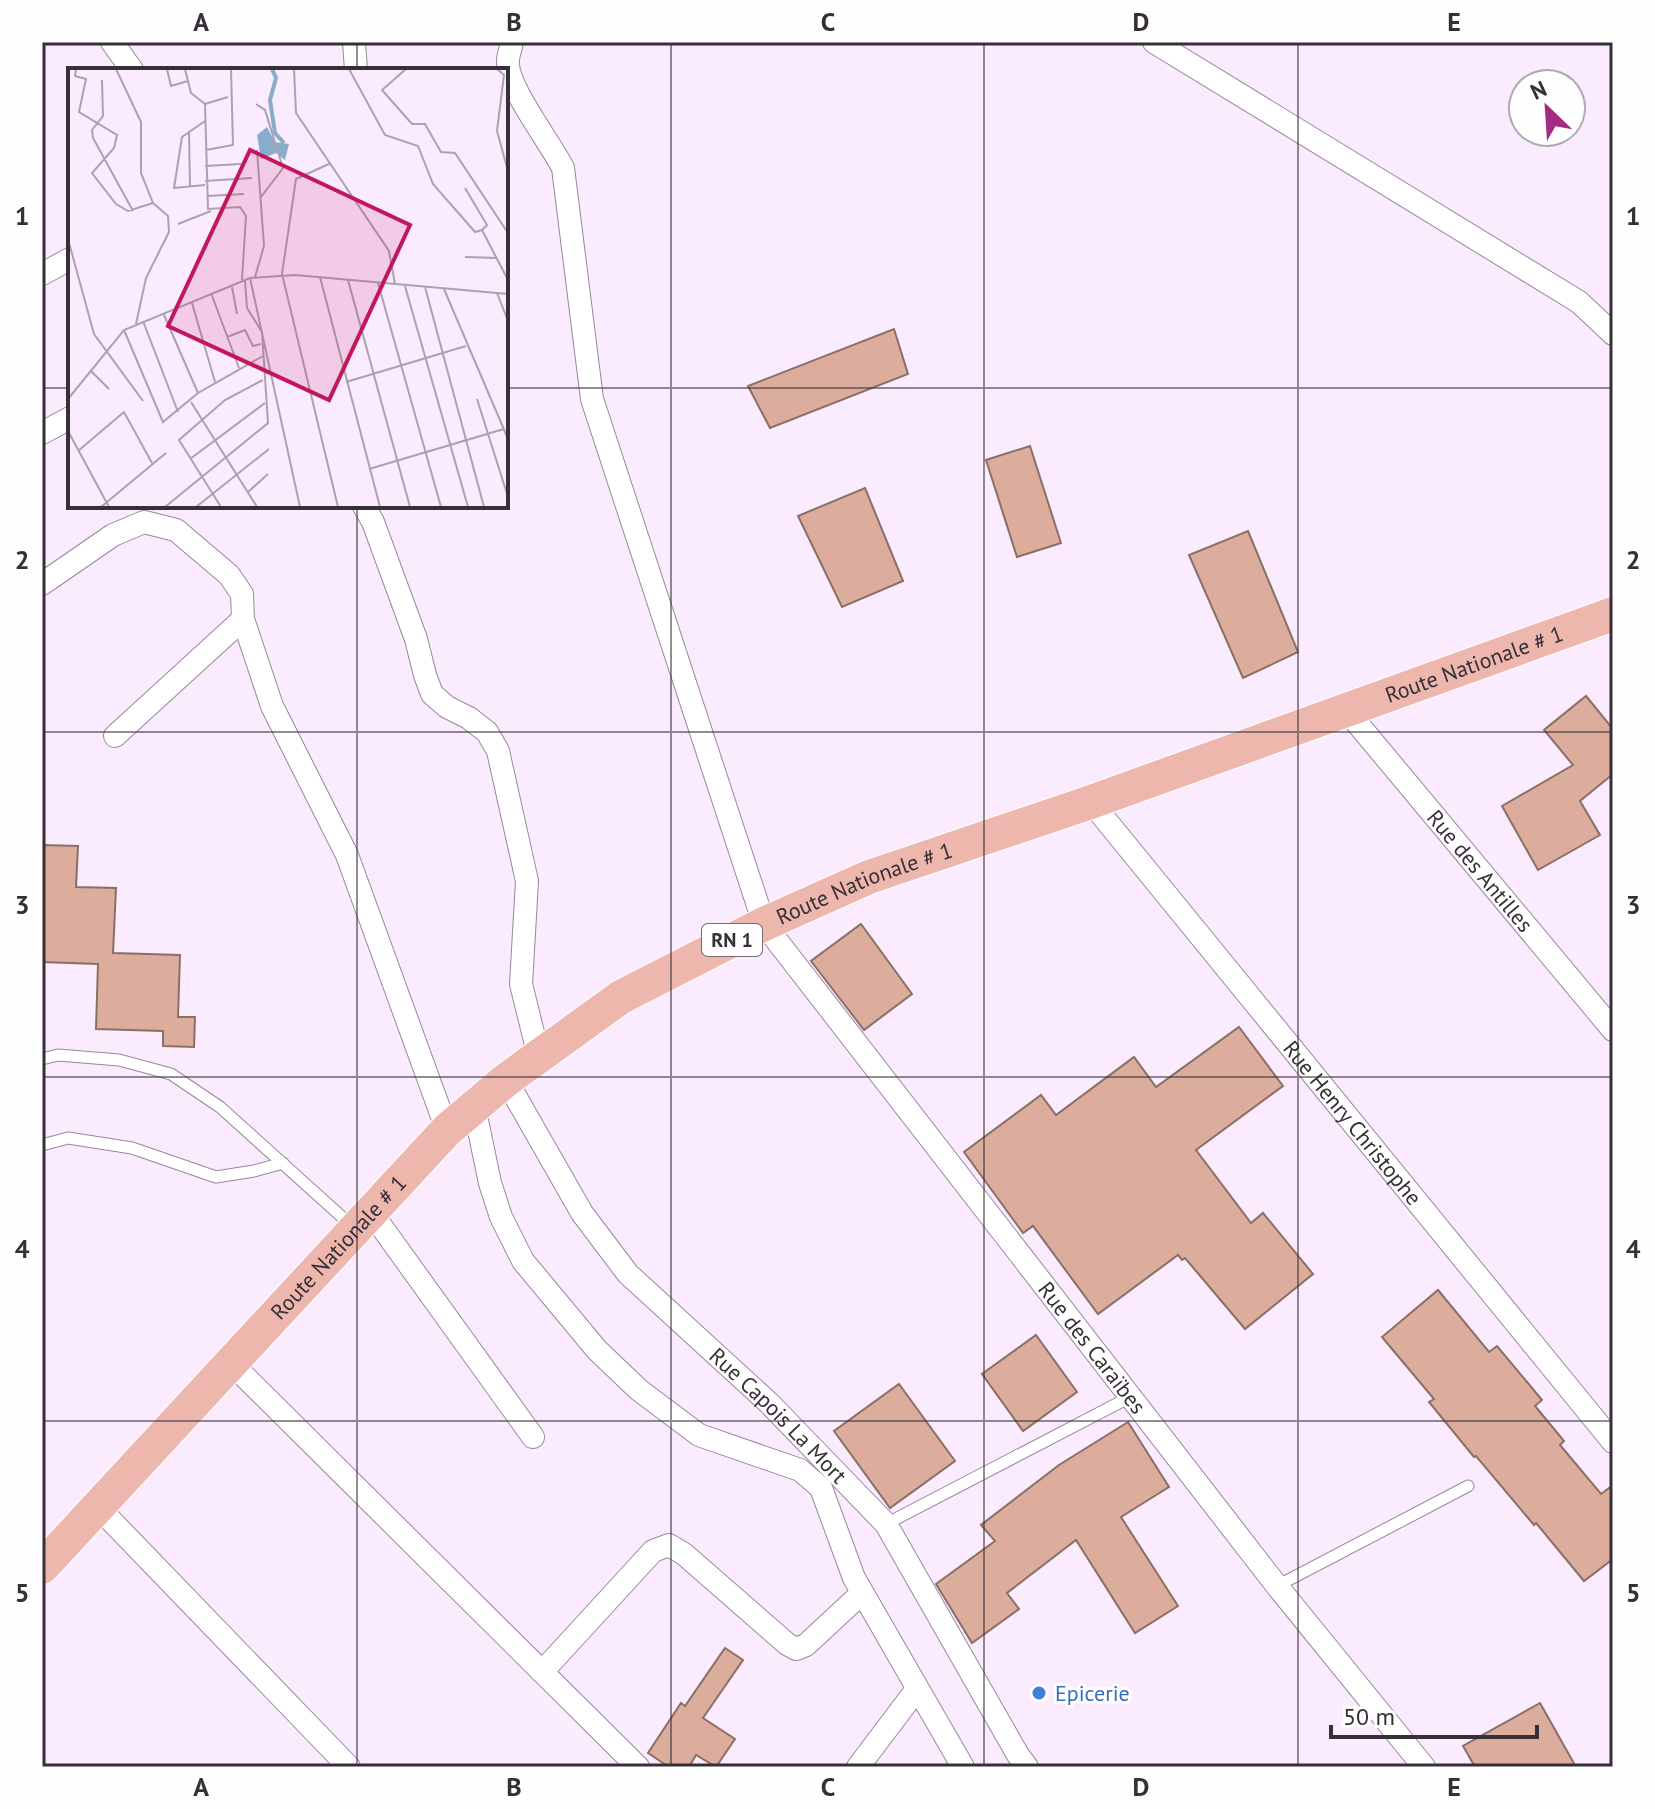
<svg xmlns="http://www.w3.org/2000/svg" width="1655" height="1809" viewBox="0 0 1655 1809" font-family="'PT Sans',sans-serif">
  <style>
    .building { fill: #dcad9d; stroke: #8a6f65; stroke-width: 2 }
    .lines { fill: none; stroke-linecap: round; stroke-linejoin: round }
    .lane-casing { stroke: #99879d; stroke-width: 13 }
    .street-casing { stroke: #99879d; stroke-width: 24 }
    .primary-casing { stroke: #fff; stroke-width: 36 }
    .lane { stroke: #fff; stroke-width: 11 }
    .street { stroke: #fff; stroke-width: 22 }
    .primary { stroke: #eeb7ad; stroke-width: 34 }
    .grid { fill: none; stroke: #372f38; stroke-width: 2; stroke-opacity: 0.55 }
    .shop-dot { fill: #3f7fe0; stroke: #fefefe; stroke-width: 3 }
    .labels { text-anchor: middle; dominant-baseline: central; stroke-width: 6; stroke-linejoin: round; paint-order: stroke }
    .shield { fill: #fefefe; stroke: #736d73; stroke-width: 2 }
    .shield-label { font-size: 20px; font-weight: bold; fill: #372f38 }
    .street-label { font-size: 22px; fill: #372f38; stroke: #fefefe }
    .shop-label { font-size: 22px; fill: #366cbe; stroke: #fefefe; text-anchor: start }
    .inset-river { fill: none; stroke: #88adca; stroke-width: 4 }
    .inset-road { fill: none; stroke: #ada0af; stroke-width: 2 }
    .view { fill: #c2185b; fill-opacity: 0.15; stroke: #c2185b; stroke-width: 4 }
    .inset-edge { fill: none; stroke: #372f38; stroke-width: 4 }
    .neatline { fill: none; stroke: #372f38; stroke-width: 3 }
    .grid-label { font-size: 26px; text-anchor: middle; font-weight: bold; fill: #372f38 }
  </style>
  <rect width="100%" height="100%" fill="#fbebfe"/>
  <!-- building -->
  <path class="building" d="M 894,329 L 908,374 L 770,428 L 748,386 Z
    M 1030,446 L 1061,543 L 1017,557 L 986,460 Z
    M 865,488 L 903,581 L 842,607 L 798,516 Z
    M 1248,531 L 1298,652 L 1243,678 L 1189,555 Z
    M 1586,696 L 1613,729 L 1613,774 L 1580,801 L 1600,835 L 1538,870 L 1502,806 L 1573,765 L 1544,730 Z
    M 42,845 L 78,846 L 76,887 L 116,888 L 113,953 L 180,955 L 178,1017 L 195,1017 L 194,1047 L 163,1046 L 163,1031 L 96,1029 L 98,964 L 42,962 Z
    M 861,924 L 912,994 L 864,1030 L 811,961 Z
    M 1239,1027 L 1283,1086 L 1196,1150 L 1251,1223 L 1263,1213 L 1313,1274 L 1245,1329 L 1185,1258 L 1182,1260 L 1178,1255 L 1098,1314 L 1033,1226 L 1023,1233 L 964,1152 L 1041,1095 L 1056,1115 L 1134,1057 L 1156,1087 Z
    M 1438,1290 L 1489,1352 L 1497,1346 L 1542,1400 L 1535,1406 L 1564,1441 L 1560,1445 L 1601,1494 L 1613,1485 L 1613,1559 L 1584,1581 L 1536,1523 L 1534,1525 L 1476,1456 L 1474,1457 L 1429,1402 L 1434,1399 L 1382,1337 Z
    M 1036,1335 L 1077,1392 L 1023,1431 L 982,1374 Z
    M 899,1384 L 955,1461 L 890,1508 L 834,1431 Z
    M 1128,1422 L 1169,1487 L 1121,1517 L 1178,1606 L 1135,1633 L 1076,1540 L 1007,1593 L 1019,1609 L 972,1643 L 936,1584 L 995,1541 L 981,1525 L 1059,1465 Z
    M 725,1648 L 743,1660 L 703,1718 L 735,1739 L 716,1767 L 696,1755 L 689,1767 L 669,1767 L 648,1753 L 681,1703 L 685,1706 Z
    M 1540,1703 L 1576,1767 L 1475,1767 L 1463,1746 Z"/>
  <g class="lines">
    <!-- lane casing -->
    <g class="lane-casing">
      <path id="lane" d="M 42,1059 L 58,1055 L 119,1060 L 171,1074 L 220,1107 L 352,1226
        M 42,1145 L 68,1138 L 132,1148 L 216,1177 L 254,1171 L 283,1163
        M 886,1524 L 1132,1396
        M 1277,1586 L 1468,1486"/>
    </g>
    <!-- street casing -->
    <g class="street-casing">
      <g id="street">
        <path d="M 112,42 L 132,70"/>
        <path d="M 354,42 L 356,70"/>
        <path id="s1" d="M 512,42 C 511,48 508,55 508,61 C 506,86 550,142 563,168 L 592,399 L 764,924 L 1277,1586 L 1424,1767"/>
        <path d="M 1154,42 L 1579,302 L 1613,334"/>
        <path d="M 42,274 L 70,259"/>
        <path d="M 42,433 L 70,418"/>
        <path d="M 364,506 L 373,522 L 416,639 L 425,675 L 432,694 L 447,707 L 469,718 L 487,732 L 498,751 L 527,881 L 521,984 L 539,1057"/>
        <path d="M 42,584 L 113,535 L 144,522 L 176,530 L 229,575 L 242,594 L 243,619 L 272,706 L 347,855 L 447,1130"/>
        <path id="s2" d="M 1347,711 L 1613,1030"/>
        <path d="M 115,736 L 243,619"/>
        <path id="s3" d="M 1091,802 L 1613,1442"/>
        <path id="s4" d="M 506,1080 L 582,1213 L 628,1274 L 769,1403 L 886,1524 L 1018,1755 L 1027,1767"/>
        <path d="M 474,1106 L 490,1183 L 501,1217 L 523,1261 L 597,1350 L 639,1390 L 699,1435 L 800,1470 L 821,1488 L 854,1578 L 963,1767"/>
        <path d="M 371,1212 L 533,1437"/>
        <path d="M 231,1363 L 638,1767"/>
        <path d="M 98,1507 L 349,1767"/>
        <path d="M 542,1672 L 653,1551 L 669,1545 L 684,1554 L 787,1644 L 796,1649 L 806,1645 L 862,1593"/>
        <path d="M 858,1767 L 917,1689"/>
      </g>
    </g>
    <!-- primary casing -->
    <g class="primary-casing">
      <g id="primary">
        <path id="s5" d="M 42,1567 L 447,1130 L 506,1080 L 621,997 L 764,924 L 869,877 L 1091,802 L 1613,614"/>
      </g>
    </g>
    <!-- lane -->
    <use href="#lane" class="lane"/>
    <!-- street -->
    <use href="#street" class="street"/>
    <!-- primary -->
    <use href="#primary" class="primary"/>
  </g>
  <!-- grid -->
  <path class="grid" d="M 357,42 L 357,70M 671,42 L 671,1767M 984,42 L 984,1767M 1298,42 L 1298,1767M 42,388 L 70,388M 506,388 L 1613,388M 357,506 L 357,1767M 42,732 L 1613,732M 42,1077 L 1613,1077M 42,1421 L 1613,1421"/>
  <!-- markers -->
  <circle class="shop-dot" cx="1039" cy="1693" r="8"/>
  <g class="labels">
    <!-- shield labels -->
    <rect class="shield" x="702" y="924" width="60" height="32" rx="6"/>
    <g class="shield-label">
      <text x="732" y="940">RN 1</text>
    </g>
    <!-- street labels -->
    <g class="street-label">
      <text stroke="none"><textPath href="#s5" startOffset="1732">Route Nationale # 1</textPath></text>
      <text stroke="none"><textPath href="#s2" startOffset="208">Rue des Antilles</textPath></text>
      <text stroke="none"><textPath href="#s5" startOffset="1084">Route Nationale # 1</textPath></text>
      <text stroke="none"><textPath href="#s3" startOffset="414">Rue Henry Christophe</textPath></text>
      <text stroke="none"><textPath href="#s5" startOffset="436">Route Nationale # 1</textPath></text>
      <text stroke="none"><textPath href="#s1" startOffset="1462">Rue des Caraïbes</textPath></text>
      <text stroke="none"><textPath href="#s4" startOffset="436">Rue Capois La Mort</textPath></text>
    </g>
    <!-- shop labels -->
    <g class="shop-label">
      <text x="1055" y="1693">Epicerie</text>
    </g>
  </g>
  <!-- overview -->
  <g transform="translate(68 68)">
    <rect width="440" height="440" fill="#fbebfe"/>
    <path d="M 199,59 L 207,74 L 221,76 L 217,92 L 208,85 L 193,91 L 189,67 Z" fill="#88adca"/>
    <path class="inset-river" d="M 204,1 L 208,10 L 202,32 L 207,65 L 216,75"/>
    <path class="inset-road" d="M 8,1 L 7,8 L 18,11 L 11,44 L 49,67 L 46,80 L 24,105 L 48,136 L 60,143 L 85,135M 48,1 L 73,54 L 73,105 L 85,135 L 100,148 L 101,164 L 78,210 L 68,256M 99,1 L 103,18 L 120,13M 117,1 L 123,25 L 137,36 L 140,141 L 172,139 L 178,148 L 174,212M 226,1 L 228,45 L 321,183 L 327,216M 281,1 L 317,67 L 350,78 L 365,116 L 407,164 L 414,162M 338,1 L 314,22 L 344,56 L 357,56 L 373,84 L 387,85 L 440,165M 429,1 L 436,7 L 429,63 L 440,103M 34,12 L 35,48 L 24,62 L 25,70 L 65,143M 137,36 L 160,29M 188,36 L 197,42 L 215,100 L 193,129M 137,53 L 114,69 L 106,120 L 137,117M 121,64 L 122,119M 138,82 L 165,77 L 163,1M 263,95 L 228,111 L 214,206 L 270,439M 137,98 L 173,96M 137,113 L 184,110M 397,120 L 419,157 L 414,162M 139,128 L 176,126M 110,156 L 143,143M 414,162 L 440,212M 0,171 L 26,266 L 75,333M 397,189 L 429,190M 187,209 L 196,178 L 189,82M 252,209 L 312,439M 182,210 L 232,439M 280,212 L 342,439M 310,215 L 373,439M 337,218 L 400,439M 164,219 L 169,246M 357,219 L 416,439M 376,221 L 440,371M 143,225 L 171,300M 429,225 L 440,253M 124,235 L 147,314M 96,247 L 130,325M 75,253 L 110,344M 56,262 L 95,354 L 130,325 L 195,288M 159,269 L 177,262 L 185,278 L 193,276M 23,303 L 41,321M 278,314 L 398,278M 0,331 L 56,262 L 182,210 L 227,207 L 440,226M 409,331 L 440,429M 123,334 L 189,439M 0,363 L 41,439M 10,383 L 56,344 L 84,395M 122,391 L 197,335M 301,401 L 436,361M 180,424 L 200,406M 33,439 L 98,385M 97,439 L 200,355 L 194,264 L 179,240 L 177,213M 128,439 L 201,381M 153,439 L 111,372 L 157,332 L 195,312"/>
    <path class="view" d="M 182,82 L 342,157 L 261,332 L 100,258 Z"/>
    <rect width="440" height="440" class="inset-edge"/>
  </g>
  <!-- border -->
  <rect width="1655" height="1809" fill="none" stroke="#fefefe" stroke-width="88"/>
  <!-- north arrow -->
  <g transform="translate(1547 108) rotate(335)"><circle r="38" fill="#fefefe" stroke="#aeabaf" stroke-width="2"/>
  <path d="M0-6L14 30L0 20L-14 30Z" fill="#a32b83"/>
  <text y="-12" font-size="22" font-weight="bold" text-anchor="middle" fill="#372f38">N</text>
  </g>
  <!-- scale -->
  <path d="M1331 1725v12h206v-12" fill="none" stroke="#372f38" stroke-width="4"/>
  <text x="1343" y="1725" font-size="24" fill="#372f38" stroke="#fefefe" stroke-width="6" paint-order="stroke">50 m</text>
  <rect x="44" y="44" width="1567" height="1721" class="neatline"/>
  <g class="grid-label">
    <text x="201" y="31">A</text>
    <text x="514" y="31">B</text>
    <text x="828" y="31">C</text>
    <text x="1141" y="31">D</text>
    <text x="1454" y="31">E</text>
    <text x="22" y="225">1</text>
    <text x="1633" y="225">1</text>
    <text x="22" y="569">2</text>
    <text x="1633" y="569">2</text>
    <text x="22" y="914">3</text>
    <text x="1633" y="914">3</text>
    <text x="22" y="1258">4</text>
    <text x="1633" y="1258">4</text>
    <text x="22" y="1602">5</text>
    <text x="1633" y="1602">5</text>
    <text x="201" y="1796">A</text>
    <text x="514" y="1796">B</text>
    <text x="828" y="1796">C</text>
    <text x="1141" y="1796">D</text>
    <text x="1454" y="1796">E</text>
  </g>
</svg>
